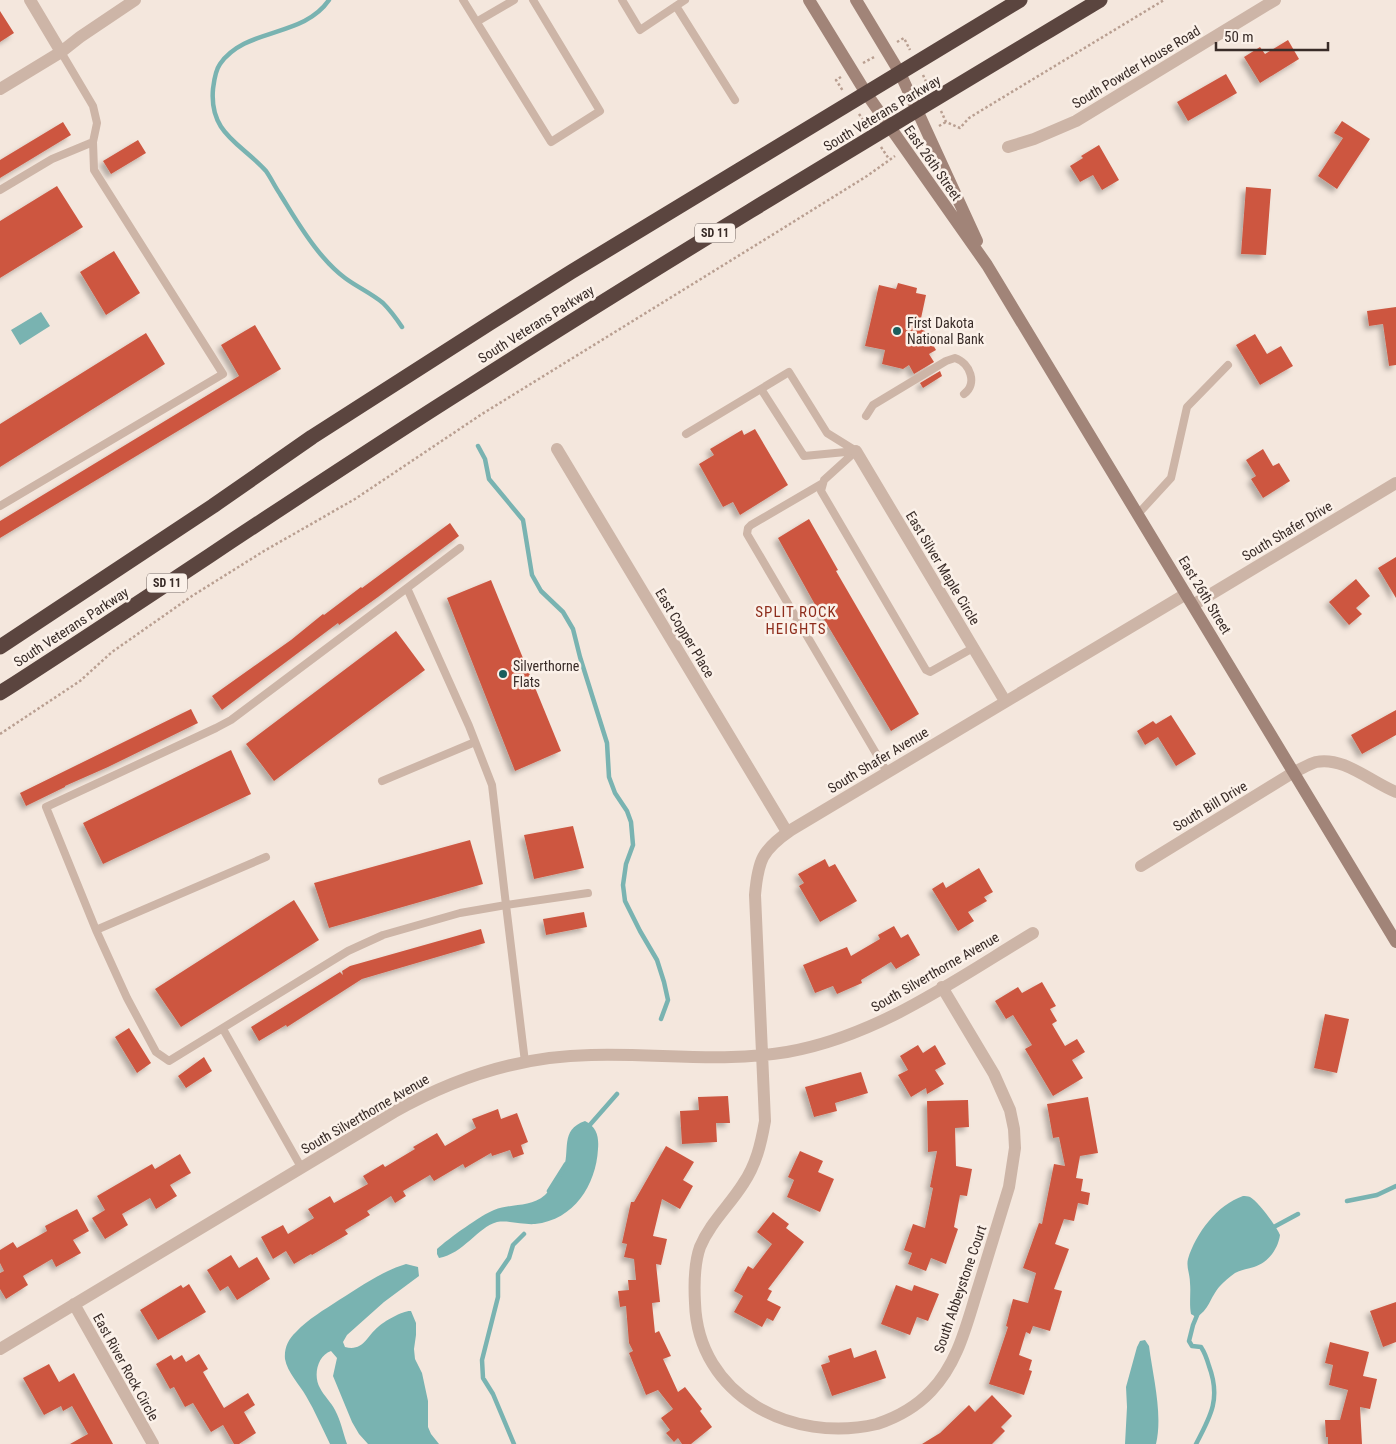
<svg xmlns="http://www.w3.org/2000/svg" width="1396" height="1444" viewBox="0 0 1396 1444" font-family="'Roboto Condensed',sans-serif">
  <style>
    .water { fill: #79b3b1 }
    .lines { fill: none; stroke-linecap: round; stroke-linejoin: round }
    .stream { stroke: #79b3b1; stroke-width: 4.5 }
    .building { fill: #cd5741; filter: url(#shadow) }
    .path { stroke: #b99f91; stroke-width: 2.5; stroke-dasharray: 2.5 2.5; stroke-linecap: butt }
    .lane { stroke: #cdb5a7; stroke-width: 8 }
    .street { stroke: #cdb5a7; stroke-width: 12 }
    .secondary { stroke: #a18478; stroke-width: 12 }
    .highway { stroke: #5b453f; stroke-width: 15 }
    .poi-dot { fill: #1b5e5d; stroke: #fbf1e9; stroke-width: 2 }
    .labels { text-anchor: middle; dominant-baseline: central; stroke-width: 5; stroke-linejoin: round; paint-order: stroke }
    .shield { fill: #fbf1e9; stroke: #736762; stroke-width: 1 }
    .shield-label { font-size: 12px; font-weight: bold; fill: #392c28 }
    .street-label { font-size: 14px; fill: #392c28; stroke: #fbf1e9 }
    .poi-label { font-size: 14px; fill: #392c28; stroke: #fbf1e9; text-anchor: start }
    .neighbourhood-label { font-size: 15px; letter-spacing: 1px; fill: #8e2d1c; stroke: #fbf1e9 }
  </style>
  <defs>
    <filter id="shadow"><feDropShadow dx="-4" dy="4" stdDeviation="2.5" flood-color="#0004"/></filter>
  </defs>
  <rect width="100%" height="100%" fill="#f4e7dd"/>
  <!-- water -->
  <path class="water" d="M 41,312 L 50,326 L 20,345 L 11,330 Z
    M 585,1121 C 597,1127 599,1137 598,1149 C 596,1185 574,1220 535,1224 C 523,1225 509,1220 497,1222 C 478,1227 463,1254 439,1258 L 437,1254 L 437,1249 C 448,1239 481,1215 494,1210 C 511,1203 530,1208 545,1195 C 551,1189 560,1178 563,1170 C 571,1151 559,1130 585,1121 Z
    M 1243,1196 C 1245,1196 1248,1196 1250,1197 C 1258,1201 1277,1227 1280,1235 C 1278,1249 1268,1263 1254,1267 C 1247,1269 1241,1270 1235,1273 C 1229,1277 1224,1282 1220,1286 C 1210,1297 1209,1311 1196,1317 L 1191,1314 C 1189,1303 1191,1293 1190,1283 C 1190,1274 1186,1267 1188,1259 C 1196,1233 1217,1205 1243,1196 Z
    M 406,1264 L 418,1267 L 419,1276 L 384,1302 L 347,1335 L 343,1342 L 345,1347 C 363,1352 367,1336 378,1327 C 384,1321 404,1310 411,1311 L 416,1323 L 416,1335 L 414,1349 L 415,1359 L 422,1373 L 428,1401 L 428,1427 L 431,1434 L 439,1444 L 368,1444 L 359,1434 L 352,1422 L 333,1376 L 337,1358 L 331,1351 C 317,1356 313,1376 320,1388 C 324,1396 331,1402 335,1410 C 341,1421 343,1433 347,1444 L 330,1444 C 322,1428 315,1411 306,1396 C 300,1385 287,1372 285,1359 C 284,1349 288,1339 296,1332 C 308,1319 324,1310 339,1300 C 360,1287 382,1271 406,1264 Z
    M 1145,1340 L 1149,1346 C 1153,1377 1163,1414 1156,1444 L 1125,1444 L 1127,1407 L 1126,1387 L 1137,1347 L 1140,1341 Z"/>
  <g class="lines">
    <!-- stream -->
    <path class="stream" d="M 329,0 C 303,38 246,27 220,64 C 215,71 214,81 213,89 C 209,134 241,143 266,171 C 271,178 275,187 280,194 C 293,215 306,238 323,257 C 329,264 337,272 345,278 C 357,287 371,293 383,303 C 390,310 396,318 402,327
      M 478,446 L 485,459 L 489,479 L 523,520 L 532,575 L 541,591 L 563,612 L 573,629 L 580,657 L 607,743 L 609,777 L 615,793 L 627,811 L 631,822 L 633,845 L 626,864 L 623,885 L 625,901 L 640,931 L 657,960 L 664,982 L 668,1000 L 661,1019
      M 588,1127 L 617,1094
      M 549,1191 L 566,1164
      M 1347,1201 L 1377,1195 L 1396,1186
      M 1272,1228 L 1298,1214
      M 514,1444 L 493,1394 L 483,1378 L 482,1360 L 498,1297 L 498,1274 L 509,1258 L 513,1245 L 524,1234
      M 1196,1444 C 1211,1416 1221,1398 1209,1366 C 1207,1359 1205,1353 1201,1347 L 1192,1346 L 1189,1341 L 1193,1325 L 1198,1313"/>
  </g>
  <!-- building -->
  <path class="building" d="M 0,11 L 14,33 L 0,42 Z
    M 1288,40 L 1299,59 L 1260,83 L 1244,57 L 1260,47 L 1265,54 Z
    M 1226,74 L 1237,93 L 1188,121 L 1177,102 Z
    M 1342,121 L 1370,139 L 1337,189 L 1318,176 L 1343,138 L 1334,133 Z
    M 63,122 L 71,135 L 0,178 L 0,160 Z
    M 138,140 L 146,153 L 111,174 L 103,161 Z
    M 1099,145 L 1119,180 L 1102,190 L 1093,175 L 1080,182 L 1070,166 L 1083,158 L 1081,156 Z
    M 57,186 L 83,227 L 0,278 L 0,221 Z
    M 1246,187 L 1271,189 L 1266,255 L 1241,254 Z
    M 114,251 L 140,293 L 106,315 L 80,272 Z
    M 898,283 L 917,288 L 916,293 L 926,295 L 920,323 L 936,350 L 929,354 L 934,362 L 914,374 L 909,365 L 903,369 L 882,364 L 885,350 L 865,346 L 879,285 L 896,289 Z
    M 1396,307 L 1396,365 L 1389,366 L 1383,324 L 1369,326 L 1367,311 Z
    M 255,325 L 281,369 L 0,538 L 0,521 L 239,376 L 221,345 Z
    M 146,333 L 165,364 L 0,467 L 0,424 Z
    M 1255,334 L 1267,354 L 1281,346 L 1293,366 L 1260,385 L 1236,345 Z
    M 940,371 L 942,376 L 923,388 L 920,383 Z
    M 755,429 L 788,485 L 740,515 L 733,502 L 723,507 L 699,464 L 714,455 L 710,449 L 742,430 L 744,435 Z
    M 1263,449 L 1273,466 L 1279,463 L 1290,481 L 1263,498 L 1251,479 L 1256,476 L 1246,460 Z
    M 809,519 L 838,570 L 836,571 L 919,714 L 891,731 L 813,601 L 778,538 Z
    M 450,523 L 459,536 L 378,597 L 339,625 L 338,623 L 222,710 L 212,696 L 291,640 L 323,614 L 324,615 L 361,587 L 362,588 Z
    M 1396,557 L 1396,598 L 1378,568 Z
    M 1356,579 L 1370,596 L 1356,608 L 1362,614 L 1349,625 L 1329,602 Z
    M 491,580 L 561,751 L 515,771 L 447,598 Z
    M 396,631 L 425,670 L 274,781 L 246,744 Z
    M 191,709 L 198,723 L 108,767 L 65,786 L 65,787 L 26,806 L 20,793 Z
    M 1396,710 L 1396,735 L 1362,754 L 1351,735 Z
    M 1171,715 L 1196,754 L 1176,766 L 1158,737 L 1145,745 L 1137,731 L 1153,721 L 1156,724 Z
    M 231,750 L 251,794 L 103,864 L 83,823 Z
    M 573,826 L 584,868 L 534,879 L 524,835 Z
    M 470,840 L 483,884 L 329,928 L 314,883 Z
    M 825,859 L 829,867 L 835,864 L 857,901 L 820,922 L 799,886 L 804,883 L 798,874 Z
    M 979,868 L 993,892 L 984,897 L 987,901 L 968,912 L 974,921 L 958,931 L 932,889 L 943,882 L 946,888 Z
    M 294,900 L 319,940 L 181,1027 L 155,989 Z
    M 584,912 L 587,927 L 546,935 L 543,919 Z
    M 894,926 L 901,938 L 908,934 L 920,955 L 896,969 L 891,962 L 861,980 L 862,983 L 837,994 L 833,986 L 815,993 L 803,965 L 847,947 L 851,956 L 880,939 L 878,935 Z
    M 481,929 L 485,943 L 362,979 L 287,1027 L 286,1025 L 259,1041 L 251,1027 L 340,972 L 343,975 L 342,971 L 350,966 Z
    M 1042,982 L 1056,1006 L 1050,1009 L 1057,1021 L 1052,1024 L 1065,1046 L 1077,1039 L 1085,1052 L 1072,1060 L 1083,1078 L 1053,1096 L 1025,1049 L 1032,1045 L 1013,1015 L 1006,1019 L 995,1001 L 1018,987 L 1022,993 Z
    M 1325,1014 L 1349,1019 L 1337,1073 L 1314,1068 Z
    M 129,1028 L 151,1063 L 137,1073 L 115,1037 Z
    M 918,1045 L 923,1053 L 935,1045 L 946,1064 L 935,1070 L 944,1084 L 927,1094 L 926,1088 L 911,1097 L 898,1075 L 908,1070 L 900,1056 Z
    M 204,1057 L 212,1071 L 186,1088 L 178,1076 Z
    M 861,1072 L 868,1093 L 835,1103 L 837,1111 L 814,1117 L 805,1087 Z
    M 728,1096 L 730,1123 L 716,1123 L 717,1142 L 682,1144 L 680,1111 L 699,1110 L 698,1097 Z
    M 1088,1097 L 1098,1153 L 1080,1156 L 1076,1178 L 1083,1179 L 1081,1191 L 1090,1193 L 1088,1205 L 1078,1203 L 1074,1221 L 1064,1219 L 1055,1244 L 1069,1249 L 1054,1289 L 1062,1291 L 1050,1331 L 1033,1326 L 1030,1334 L 1026,1332 L 1019,1355 L 1032,1360 L 1029,1370 L 1032,1371 L 1024,1395 L 989,1384 L 1008,1327 L 1006,1326 L 1013,1299 L 1028,1303 L 1036,1273 L 1023,1268 L 1039,1223 L 1042,1224 L 1054,1164 L 1065,1166 L 1059,1137 L 1053,1138 L 1047,1104 Z
    M 968,1100 L 969,1127 L 955,1128 L 956,1166 L 972,1169 L 967,1196 L 960,1195 L 954,1227 L 958,1229 L 946,1264 L 931,1258 L 926,1271 L 908,1264 L 912,1253 L 904,1250 L 913,1224 L 925,1228 L 933,1188 L 930,1187 L 937,1151 L 928,1152 L 927,1101 Z
    M 498,1109 L 501,1119 L 517,1113 L 528,1142 L 521,1145 L 524,1154 L 513,1158 L 510,1150 L 492,1156 L 491,1153 L 465,1168 L 463,1164 L 434,1181 L 430,1175 L 403,1191 L 406,1196 L 395,1203 L 391,1196 L 367,1211 L 370,1215 L 345,1230 L 348,1234 L 312,1255 L 311,1254 L 294,1264 L 286,1251 L 273,1259 L 261,1237 L 283,1225 L 288,1234 L 314,1218 L 308,1209 L 330,1196 L 334,1203 L 368,1184 L 363,1176 L 383,1164 L 385,1167 L 415,1149 L 413,1147 L 437,1133 L 445,1146 L 476,1128 L 472,1119 Z
    M 666,1146 L 694,1162 L 683,1180 L 693,1186 L 680,1209 L 662,1199 L 653,1236 L 667,1239 L 661,1265 L 656,1264 L 660,1302 L 652,1303 L 655,1333 L 659,1331 L 671,1356 L 663,1359 L 678,1392 L 685,1387 L 702,1409 L 700,1411 L 712,1427 L 691,1444 L 682,1444 L 678,1438 L 674,1442 L 666,1433 L 670,1430 L 661,1418 L 673,1409 L 658,1390 L 646,1395 L 629,1353 L 633,1351 L 629,1343 L 626,1306 L 620,1307 L 618,1291 L 629,1290 L 628,1280 L 636,1280 L 634,1259 L 624,1257 L 627,1244 L 622,1243 L 631,1202 L 634,1202 Z
    M 800,1151 L 823,1161 L 818,1172 L 834,1179 L 820,1212 L 787,1197 L 794,1180 L 788,1177 Z
    M 180,1154 L 191,1173 L 170,1185 L 177,1196 L 156,1209 L 150,1198 L 122,1214 L 128,1225 L 105,1239 L 92,1218 L 105,1210 L 97,1196 L 152,1164 L 155,1169 Z
    M 77,1209 L 89,1231 L 73,1240 L 81,1253 L 56,1267 L 52,1259 L 23,1276 L 28,1285 L 6,1299 L 0,1289 L 0,1273 L 4,1271 L 0,1263 L 0,1250 L 13,1242 L 17,1248 L 47,1231 L 45,1226 Z
    M 773,1212 L 789,1224 L 786,1228 L 804,1242 L 768,1289 L 772,1291 L 767,1300 L 781,1307 L 773,1321 L 767,1318 L 762,1327 L 734,1312 L 743,1296 L 734,1291 L 748,1266 L 753,1269 L 772,1244 L 757,1232 Z
    M 231,1255 L 239,1268 L 257,1257 L 270,1279 L 237,1300 L 228,1286 L 220,1291 L 207,1270 Z
    M 189,1284 L 206,1312 L 158,1340 L 140,1310 L 181,1285 L 183,1288 Z
    M 896,1285 L 912,1291 L 914,1285 L 939,1294 L 928,1321 L 917,1317 L 910,1335 L 881,1324 Z
    M 1396,1302 L 1396,1342 L 1383,1347 L 1370,1311 Z
    M 1330,1342 L 1369,1352 L 1363,1376 L 1377,1379 L 1370,1409 L 1360,1407 L 1362,1444 L 1328,1444 L 1328,1437 L 1326,1437 L 1325,1420 L 1340,1420 L 1348,1390 L 1329,1385 L 1333,1365 L 1325,1363 Z
    M 851,1348 L 854,1358 L 876,1350 L 886,1378 L 832,1396 L 821,1365 L 830,1362 L 828,1356 Z
    M 199,1354 L 208,1369 L 203,1372 L 224,1408 L 248,1393 L 255,1405 L 244,1412 L 256,1433 L 239,1444 L 234,1444 L 223,1425 L 211,1432 L 193,1403 L 185,1407 L 174,1387 L 170,1389 L 156,1364 L 171,1355 L 174,1360 L 182,1355 L 186,1362 Z
    M 49,1364 L 59,1382 L 74,1373 L 113,1444 L 70,1444 L 88,1434 L 72,1406 L 63,1411 L 61,1406 L 44,1415 L 23,1378 Z
    M 992,1395 L 1012,1416 L 1001,1427 L 1005,1431 L 992,1444 L 922,1444 L 940,1433 L 969,1405 L 975,1412 Z"/>
  <g class="lines">
    <!-- path -->
    <path class="path" d="M 897,42 L 904,38 L 910,50
      M 863,63 L 876,56
      M 923,75 L 928,86
      M 841,77 L 836,80 L 843,91
      M 941,111 L 946,122 L 960,128 L 969,118 L 982,110 L 1164,0
      M 859,114 L 866,124
      M 939,126 L 946,122
      M 881,147 L 889,159
      M 0,734 L 80,681 L 112,652 L 192,596 L 264,551 L 355,499 L 482,414 L 777,232 L 867,176 L 895,156"/>
    <!-- lane -->
    <path class="lane" d="M 463,0 L 551,142 L 600,111 L 533,0
      M 622,0 L 640,30 L 685,0
      M 676,6 L 735,100
      M 478,21 L 514,0
      M 61,52 L 93,106 L 97,123 L 93,142
      M 0,190 L 52,159 L 93,142 L 94,170 L 223,374 L 0,506
      M 761,389 L 804,456 L 856,451
      M 866,416 L 873,405 L 946,361 L 955,358 C 970,363 978,384 964,394
      M 686,434 L 789,372 L 827,433 L 856,451
      M 856,451 L 824,480 L 821,491 L 926,670 L 930,672 L 973,648
      M 823,483 L 751,525 L 748,528 L 747,534 L 887,772
      M 1138,514 L 1171,478 L 1187,407 L 1228,365
      M 407,588 L 469,726 L 492,785 L 506,905 L 460,913 L 383,935 L 348,951 L 169,1061 L 156,1052 L 127,998 L 96,930 L 46,807 L 216,728 L 231,720 Z
      M 407,588 L 460,548
      M 382,781 L 475,742
      M 96,930 L 266,857
      M 223,1029 L 301,1167
      M 525,1062 L 506,905 L 588,893"/>
    <!-- street -->
    <path class="street" d="M 30,0 L 61,52
      M 0,89 L 61,52 L 80,37 L 135,0
      M 1008,147 L 1034,139 L 1076,121 L 1275,0
      M 557,449 L 787,832
      M 856,451 L 1005,701
      M 1193,605 L 1396,483
      M 1141,866 L 1294,772 C 1301,769 1309,764 1316,762 C 1343,756 1371,782 1396,792
      M 942,987 L 994,1074 L 1010,1110 L 1014,1129 L 1015,1148 L 1009,1187 C 999,1220 989,1253 979,1285 C 967,1322 959,1362 931,1391 C 916,1407 898,1417 877,1424 C 792,1444 698,1396 695,1303 C 694,1285 694,1264 700,1247 C 710,1223 729,1206 743,1184 C 756,1165 761,1144 765,1121 L 755,895 C 758,860 762,850 791,830 L 1186,594
      M 74,1304 L 153,1444
      M 0,1349 L 394,1112 C 454,1078 521,1056 591,1055 C 657,1053 721,1063 787,1052 C 878,1036 955,980 1033,933"/>
    <!-- secondary -->
    <path class="secondary" d="M 809,0 L 866,93 L 987,265 L 1396,942
      M 856,0 L 900,73 L 977,241"/>
    <!-- highway -->
    <path class="highway" d="M 0,647 L 213,506 L 312,437 L 490,323 L 571,272 L 1020,0
      M 0,693 C 156,593 308,488 465,389 C 674,255 887,128 1100,0"/>
  </g>
  <!-- markers -->
  <g class="poi-dot">
    <circle cx="897" cy="331" r="5"/>
    <circle cx="503" cy="674" r="5"/>
  </g>
  <g class="labels">
    <!-- shield labels -->
    <g class="shield">
      <rect x="695" y="223.5" width="40" height="19" rx="4"/>
      <rect x="147" y="573.5" width="40" height="19" rx="4"/>
    </g>
    <g class="shield-label">
      <text x="715" y="233">SD 11</text>
      <text x="167" y="583">SD 11</text>
    </g>
    <!-- street labels -->
    <g class="street-label">
      <text transform="translate(1136 67) rotate(-31)">South Powder House Road</text>
      <text transform="translate(882 113) rotate(-31)">South Veterans Parkway</text>
      <text transform="translate(933 163) rotate(55)">East 26th Street</text>
      <text transform="translate(536 324) rotate(-32)">South Veterans Parkway</text>
      <text transform="translate(1287 531) rotate(-31)">South Shafer Drive</text>
      <text transform="translate(943 568) rotate(59)">East Silver Maple Circle</text>
      <text transform="translate(1205 595) rotate(59)">East 26th Street</text>
      <text transform="translate(71 627) rotate(-33)">South Veterans Parkway</text>
      <text transform="translate(685 633) rotate(59)">East Copper Place</text>
      <text transform="translate(878 760) rotate(-31)">South Shafer Avenue</text>
      <text transform="translate(1210 806) rotate(-31)">South Bill Drive</text>
      <text transform="translate(935 972) rotate(-30)">South Silverthorne Avenue</text>
      <text transform="translate(365 1114) rotate(-30)">South Silverthorne Avenue</text>
      <text transform="translate(960 1289) rotate(-71)">South Abbeystone Court</text>
      <text transform="translate(126 1367) rotate(61)">East River Rock Circle</text>
    </g>
    <!-- poi labels -->
    <g class="poi-label">
      <text x="907" y="323">First Dakota<tspan x="907" dy="16">National Bank</tspan></text>
      <text x="513" y="666">Silverthorne<tspan x="513" dy="16">Flats</tspan></text>
    </g>
    <!-- neighbourhood labels -->
    <g class="neighbourhood-label">
      <text x="796" y="612">SPLIT ROCK<tspan x="796" dy="17">HEIGHTS</tspan></text>
    </g>
  </g>
  <!-- scale -->
  <path d="M1216 42v8h112v-8" fill="none" stroke="#392c28" stroke-width="2.5"/>
  <text x="1224" y="42" font-size="15" fill="#392c28" stroke="#fbf1e9" stroke-width="4" paint-order="stroke">50 m</text>
</svg>
